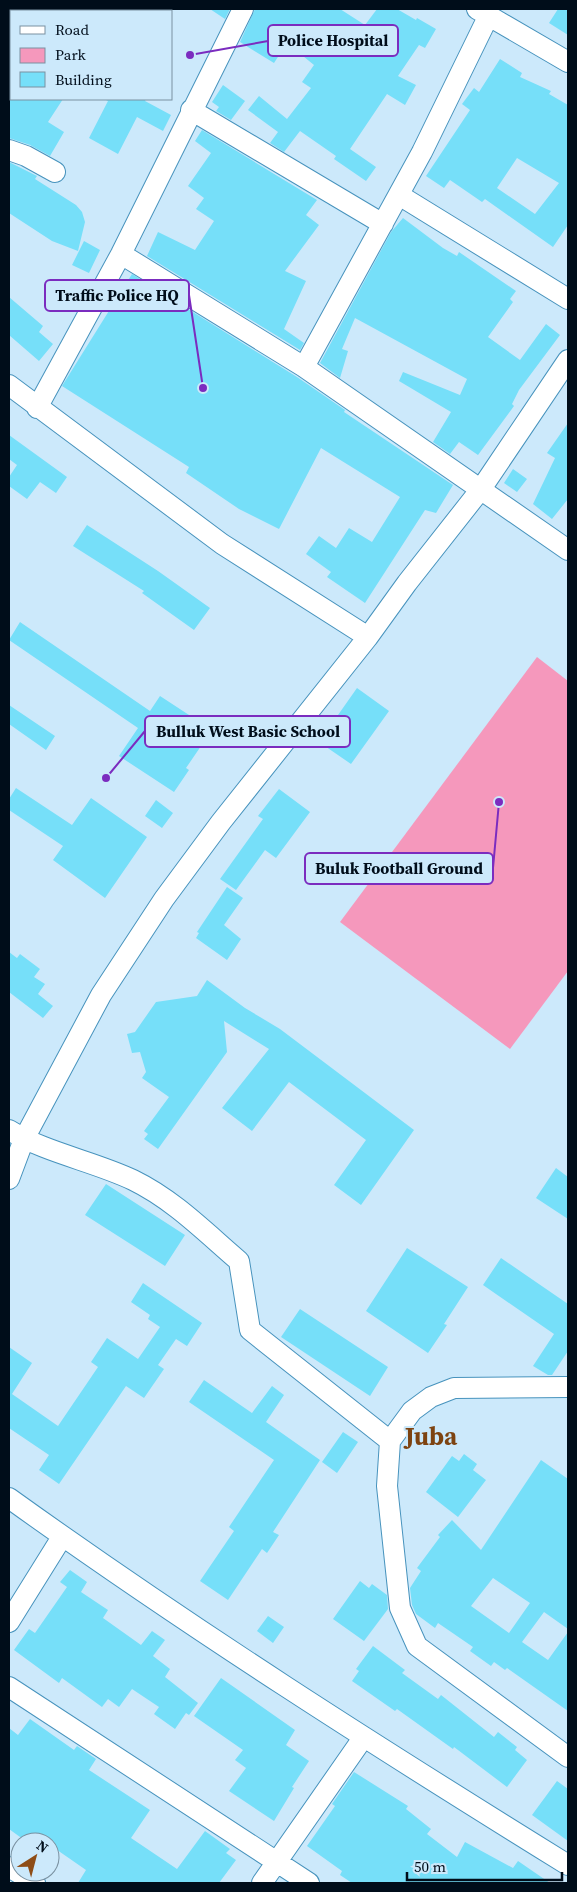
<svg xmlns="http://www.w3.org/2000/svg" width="577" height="1892" viewBox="0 0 577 1892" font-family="'Source Serif 4',serif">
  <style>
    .green { fill: #f598bc }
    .building { fill: #76dff9; fill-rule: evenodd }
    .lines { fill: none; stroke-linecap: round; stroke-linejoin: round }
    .street-casing { stroke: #4793bd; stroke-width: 22 }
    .street { stroke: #fff; stroke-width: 20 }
    .labels { text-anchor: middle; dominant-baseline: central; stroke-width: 4; stroke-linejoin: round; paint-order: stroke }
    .town-label { font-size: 25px; font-weight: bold; fill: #7d4311; stroke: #cce9fb }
    .leader { fill: none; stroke: #7b2cbf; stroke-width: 2 }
    .callout-dot { fill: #7b2cbf; stroke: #cce9fb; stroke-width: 2 }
    .callout { fill: #cce9fb; stroke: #7b2cbf; stroke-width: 2 }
    .callout-label { font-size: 16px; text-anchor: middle; font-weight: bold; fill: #000d1a }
  </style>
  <rect width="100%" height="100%" fill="#cce9fb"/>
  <!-- green -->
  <path class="green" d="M 537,657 L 568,681 L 568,971 L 510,1049 L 340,922 Z"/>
  <!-- building -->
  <path class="building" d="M 210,9 L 230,9 L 225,19 Z
    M 255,9 L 340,9 L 365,25 L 377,9 L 397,9 L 416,20 L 417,18 L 436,29 L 425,48 L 419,45 L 398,76 L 416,85 L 405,105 L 387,94 L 350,149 L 376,167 L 366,181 L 334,159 L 336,156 L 300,131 L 284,152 L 270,143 L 278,132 L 248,110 L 259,96 L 287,119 L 311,88 L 302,82 L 314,65 L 287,43 L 274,63 L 240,42 Z
    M 558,9 L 568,9 L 568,35 L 549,23 Z
    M 500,59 L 522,73 L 520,77 L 551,91 L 549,94 L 568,105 L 568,225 L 553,247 L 485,199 L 482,202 L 450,180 L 444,188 L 426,176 L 470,110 L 462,104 L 474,88 L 479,92 ZM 517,158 L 559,183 L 535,214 L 497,188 Z
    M 223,85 L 245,101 L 231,120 L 216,111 L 219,107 L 212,102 Z
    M 9,99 L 63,99 L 48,122 L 64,132 L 50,156 L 30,145 L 9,138 Z
    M 104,99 L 146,99 L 145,101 L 171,115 L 163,131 L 137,117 L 118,154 L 89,138 L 108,101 Z
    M 202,130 L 317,200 L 306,215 L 319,225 L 285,271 L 306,281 L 284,329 L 304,343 L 300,350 L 147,256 L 158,232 L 195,250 L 214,221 L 196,209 L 204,198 L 188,186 L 211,153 L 195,141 Z
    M 9,162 L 37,176 L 35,179 L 76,205 L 82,212 L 85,222 L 78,251 L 52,241 L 9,213 Z
    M 403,218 L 443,248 L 457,256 L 459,252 L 516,291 L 510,299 L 513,302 L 488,337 L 520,360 L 546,324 L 560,335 L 519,390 L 512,404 L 514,406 L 478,455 L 459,442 L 450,454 L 433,442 L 451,412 L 399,381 L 403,372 L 460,395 L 467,379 L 355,318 L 342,349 L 348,351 L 340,378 L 320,363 L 391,232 Z
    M 84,241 L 100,250 L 89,273 L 72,265 Z
    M 132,274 L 297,377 L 345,410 L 344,412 L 453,485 L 436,513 L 425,510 L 365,603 L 327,577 L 331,572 L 306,554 L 319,536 L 336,548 L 349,528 L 372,542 L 400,497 L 321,448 L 279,529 L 239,509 L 186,473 L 189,467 L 62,386 Z
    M 9,297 L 43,326 L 39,332 L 53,344 L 39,361 L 9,335 Z
    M 568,423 L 568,499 L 552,519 L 533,504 L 555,458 L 547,453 Z
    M 9,435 L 67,477 L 56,493 L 40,482 L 27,499 L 9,486 L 9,477 L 17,465 L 9,459 Z
    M 513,469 L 527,479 L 517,492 L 504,483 Z
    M 87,525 L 158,571 L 210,608 L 194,630 L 142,593 L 144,591 L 73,546 Z
    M 20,622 L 150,711 L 160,696 L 212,730 L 186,768 L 189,770 L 174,792 L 119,756 L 138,728 L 9,640 Z
    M 357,688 L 389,711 L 351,764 L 319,742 Z
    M 9,705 L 55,736 L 46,750 L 9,724 Z
    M 16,788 L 72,825 L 91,798 L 147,837 L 105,898 L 53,860 L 63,846 L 9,810 L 9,799 Z
    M 279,789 L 310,812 L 276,858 L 265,850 L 236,890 L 220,879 L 263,819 L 258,816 Z
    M 156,800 L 173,813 L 162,828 L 145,816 Z
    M 227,887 L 243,898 L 224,925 L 241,939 L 227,960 L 196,938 L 199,933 L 197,932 Z
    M 9,952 L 17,958 L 20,954 L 40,969 L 34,977 L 45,984 L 38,994 L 53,1006 L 43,1018 L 9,992 Z
    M 207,980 L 245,1008 L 280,1029 L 414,1130 L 361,1205 L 334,1185 L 366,1140 L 289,1082 L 252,1131 L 222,1108 L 269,1049 L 224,1021 L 227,1052 L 158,1149 L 144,1139 L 148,1134 L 144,1131 L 169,1097 L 142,1078 L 146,1072 L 140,1052 L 132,1053 L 127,1034 L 135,1032 L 156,1002 L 197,996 Z
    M 556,1168 L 568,1177 L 568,1219 L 536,1198 Z
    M 106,1184 L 185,1235 L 165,1266 L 85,1215 Z
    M 407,1248 L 468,1287 L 444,1324 L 447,1325 L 428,1353 L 366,1311 Z
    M 501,1258 L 568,1304 L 568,1351 L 552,1375 L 548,1375 L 533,1366 L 554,1334 L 483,1285 Z
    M 143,1283 L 202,1323 L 187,1346 L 176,1339 L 158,1365 L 164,1369 L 144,1398 L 126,1386 L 59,1484 L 39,1470 L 49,1455 L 9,1428 L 9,1347 L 32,1363 L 12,1394 L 58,1426 L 98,1367 L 91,1362 L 107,1338 L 138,1359 L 160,1327 L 148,1319 L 150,1315 L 131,1302 Z
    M 300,1309 L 388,1367 L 370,1396 L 281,1337 Z
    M 204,1380 L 252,1413 L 272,1386 L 284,1395 L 266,1422 L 320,1460 L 273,1532 L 279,1535 L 267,1553 L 262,1549 L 228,1600 L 200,1581 L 234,1531 L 229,1527 L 274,1460 L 189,1402 Z
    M 343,1432 L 358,1442 L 337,1473 L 322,1462 Z
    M 464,1454 L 477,1464 L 473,1470 L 486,1480 L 458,1517 L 426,1492 L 452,1456 L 459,1461 Z
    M 541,1460 L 568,1479 L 568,1629 L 544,1612 L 522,1642 L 548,1660 L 568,1632 L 568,1711 L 507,1668 L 505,1670 L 494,1662 L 491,1666 L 470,1651 L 473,1647 L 438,1623 L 435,1628 L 416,1614 L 412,1605 L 410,1588 L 421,1571 L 417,1568 L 440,1537 L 438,1535 L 452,1520 L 481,1550 ZM 493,1578 L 530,1603 L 509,1633 L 471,1606 Z
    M 70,1570 L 87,1582 L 81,1592 L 108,1610 L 103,1618 L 141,1645 L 152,1631 L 165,1640 L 153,1656 L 170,1669 L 165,1677 L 198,1703 L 189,1715 L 186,1713 L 175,1729 L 154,1714 L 159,1707 L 132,1689 L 119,1707 L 108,1699 L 102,1707 L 62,1678 L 59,1683 L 14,1650 L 29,1629 L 35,1633 L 67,1587 L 60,1582 Z
    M 360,1581 L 369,1588 L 372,1584 L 387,1595 L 388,1609 L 364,1641 L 333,1619 Z
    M 268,1616 L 284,1627 L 273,1643 L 257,1631 Z
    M 373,1646 L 405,1670 L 402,1673 L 438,1699 L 441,1695 L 494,1737 L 498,1732 L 517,1747 L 515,1750 L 527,1760 L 507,1787 L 454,1747 L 453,1749 L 397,1709 L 395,1711 L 352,1681 L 359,1671 L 356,1669 Z
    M 221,1678 L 295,1730 L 286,1745 L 309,1761 L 292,1787 L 294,1788 L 274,1821 L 229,1791 L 246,1768 L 235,1760 L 243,1750 L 194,1716 Z
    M 30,1719 L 74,1750 L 77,1746 L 96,1759 L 89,1770 L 150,1810 L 131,1838 L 177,1869 L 205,1831 L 230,1849 L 226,1853 L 236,1860 L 219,1883 L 78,1883 L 86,1870 L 50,1845 L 50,1842 L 27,1842 L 9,1829 L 9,1728 L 18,1735 Z
    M 354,1772 L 408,1806 L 406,1809 L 431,1829 L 427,1834 L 457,1857 L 465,1842 L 513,1868 L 518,1861 L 550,1883 L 352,1883 L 340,1875 L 342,1871 L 307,1846 L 335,1806 L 332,1804 Z
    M 557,1781 L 568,1789 L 568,1841 L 532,1815 Z"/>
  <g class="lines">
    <!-- street casing -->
    <g class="street-casing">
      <path id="street" d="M 477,9 L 568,62
        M 191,110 L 383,224
        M 9,150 L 26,156 L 55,172
        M 399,195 L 568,299
        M 121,254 L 304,367 L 568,550
        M 304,367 L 422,152 L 488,17
        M 9,385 L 222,544 L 368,637
        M 37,408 L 121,254 L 243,9
        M 9,1130 C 46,1153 93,1161 133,1180 C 174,1200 205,1232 239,1261 L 250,1330 L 390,1441 L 387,1486 L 400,1608 L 417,1646 L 568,1757
        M 9,1179 L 24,1139 L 101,995 L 164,899 L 221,822 L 368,637 L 407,583 L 481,489 L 568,360
        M 390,1441 L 412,1411 L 431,1397 L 454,1388 L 568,1387
        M 9,1498 C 190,1628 379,1748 568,1865
        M 9,1622 L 62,1537
        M 9,1687 L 309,1883
        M 9,1867 L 35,1883
        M 262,1883 L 363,1738"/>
    </g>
    <!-- street -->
    <use href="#street" class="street"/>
  </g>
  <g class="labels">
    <!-- town labels -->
    <g class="town-label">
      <text x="431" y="1436">Juba</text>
    </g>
  </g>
  <!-- callouts -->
  <path class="leader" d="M190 55L268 41M203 388L189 295M106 778L145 731M499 802L493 868"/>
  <g class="callout-dot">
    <circle cx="190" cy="55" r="5"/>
    <circle cx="203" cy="388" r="5"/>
    <circle cx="106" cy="778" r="5"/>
    <circle cx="499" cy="802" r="5"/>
  </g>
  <g class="callout">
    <rect x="268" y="25" width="130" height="31" rx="5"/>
    <rect x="45" y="280" width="144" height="31" rx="5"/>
    <rect x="145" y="716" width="205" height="31" rx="5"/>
    <rect x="305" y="853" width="188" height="31" rx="5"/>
  </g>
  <g class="callout-label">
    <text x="333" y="46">Police Hospital</text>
    <text x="117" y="301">Traffic Police HQ</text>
    <text x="248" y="737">Bulluk West Basic School</text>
    <text x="399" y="874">Buluk Football Ground</text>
  </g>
  <!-- border -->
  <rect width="577" height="1892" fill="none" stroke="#000d1a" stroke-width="20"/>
  <!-- legend -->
  <rect x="10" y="10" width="162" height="90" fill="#cce9fb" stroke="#7a91a1"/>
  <rect x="20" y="26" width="25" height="8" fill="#ffffff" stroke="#7a91a1"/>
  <text x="55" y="35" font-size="15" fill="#000d1a">Road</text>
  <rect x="20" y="48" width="25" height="15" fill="#f598bc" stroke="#7a91a1"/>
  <text x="55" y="60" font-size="15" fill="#000d1a">Park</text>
  <rect x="20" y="72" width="25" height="15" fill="#76dff9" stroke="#7a91a1"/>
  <text x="55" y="85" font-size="15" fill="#000d1a">Building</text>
  <!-- north arrow -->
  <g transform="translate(35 1857) rotate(36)"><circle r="24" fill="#cce9fb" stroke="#7a91a1"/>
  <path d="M0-4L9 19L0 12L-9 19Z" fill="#8e4d17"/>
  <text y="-8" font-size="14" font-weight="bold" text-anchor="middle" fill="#000d1a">N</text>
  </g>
  <!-- scale -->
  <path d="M407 1872v8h155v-8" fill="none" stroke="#000d1a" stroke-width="2.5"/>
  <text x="414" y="1872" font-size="15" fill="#000d1a" stroke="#cce9fb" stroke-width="4" paint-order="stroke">50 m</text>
</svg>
